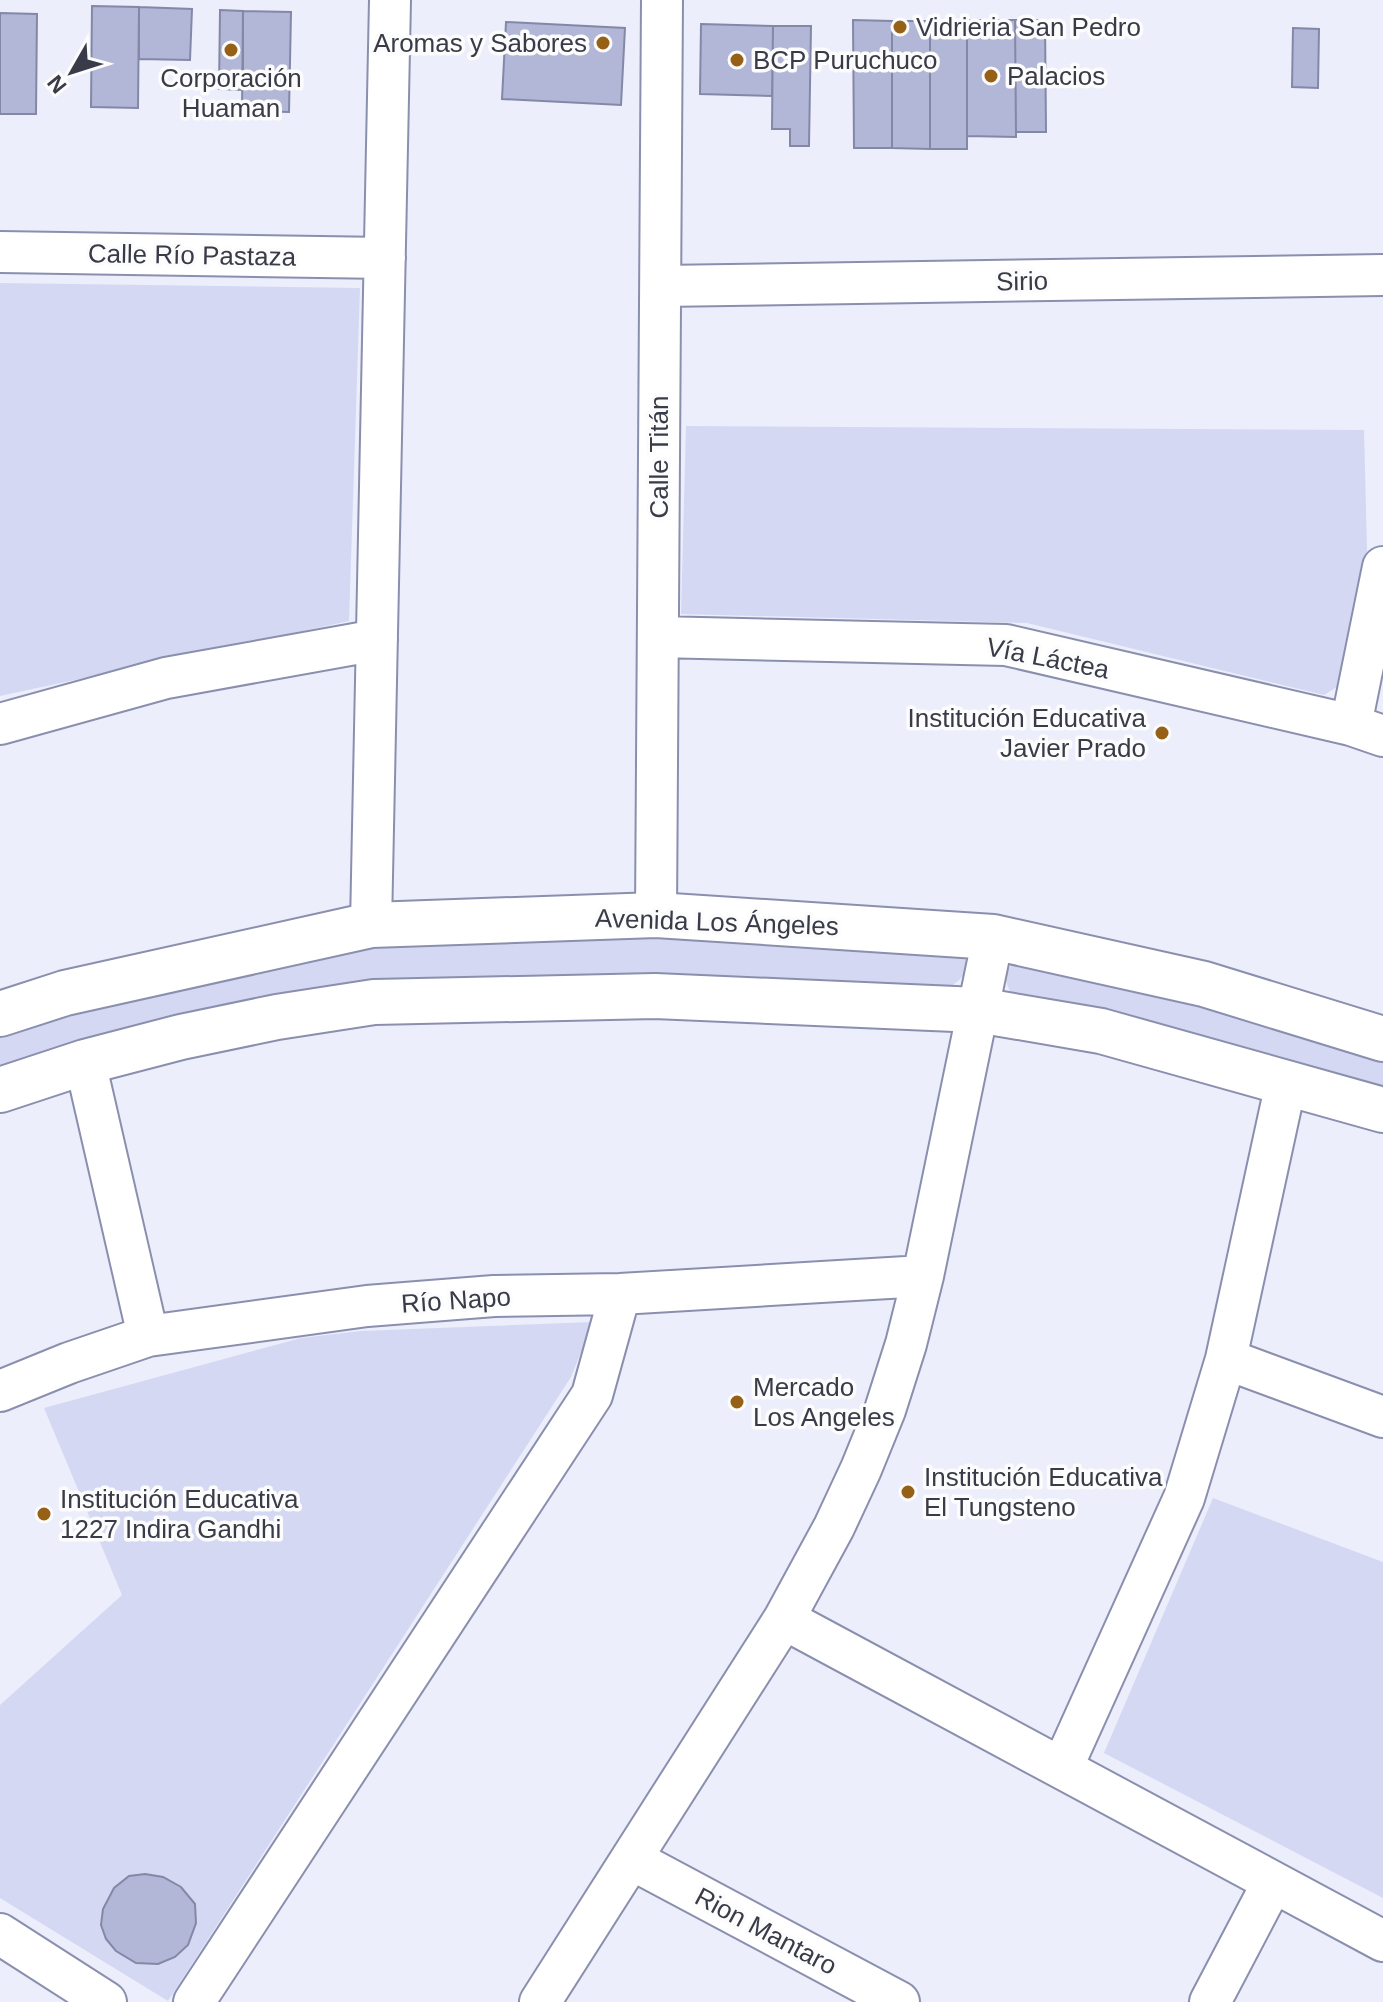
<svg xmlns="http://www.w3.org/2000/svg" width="1383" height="2002" viewBox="0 0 1383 2002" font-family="Helvetica,sans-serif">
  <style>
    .green { fill: #d4d8f3 }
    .building { fill: #b2b7d7; stroke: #8488a7; stroke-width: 2 }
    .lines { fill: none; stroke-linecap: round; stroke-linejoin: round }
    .street-casing { stroke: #8a8fae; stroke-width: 44 }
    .secondary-casing { stroke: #8a8fae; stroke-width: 48 }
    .street { stroke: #fff; stroke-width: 40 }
    .secondary { stroke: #fff; stroke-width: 44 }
    .poi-dot { fill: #966117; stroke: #fcfcfc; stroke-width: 3 }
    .labels { text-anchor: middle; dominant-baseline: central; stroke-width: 7; stroke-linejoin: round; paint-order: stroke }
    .poi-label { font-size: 26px; fill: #393b48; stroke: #fcfcfc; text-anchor: start }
    .street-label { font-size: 26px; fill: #393b48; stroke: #fcfcfc }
  </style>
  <rect width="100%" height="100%" fill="#eceefc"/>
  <!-- green -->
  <path class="green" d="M 0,283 L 360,288 L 349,621 L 0,696 Z
    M 686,426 L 1364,430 L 1368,588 L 1347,681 L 1324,695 L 1027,623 L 681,614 Z
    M 575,933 L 744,936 L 963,954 C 972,969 962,980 949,987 L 817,979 L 613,976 L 0,1071 L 0,1032 L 33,1019 L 387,942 Z
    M 1013,963 L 1383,1047 L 1383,1091 L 1013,996 C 1005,985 1003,974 1013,963 Z
    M 593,1322 L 571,1377 L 168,2001 L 0,1898 L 0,1705 L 122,1595 L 44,1408 L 301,1338 L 361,1331 Z
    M 1213,1498 L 1383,1562 L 1383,1898 L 1104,1753 Z"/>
  <!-- building -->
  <path class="building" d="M 92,6 L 139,7 L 138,108 L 91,107 Z
    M 139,7 L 192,9 L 190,60 L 139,59 Z
    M 220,10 L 243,11 L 243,90 L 219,89 Z
    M 243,11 L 291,12 L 289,112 L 242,111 Z
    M 0,13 L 37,14 L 36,114 L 0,114 Z
    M 853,20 L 892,21 L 892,148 L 854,148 Z
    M 967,20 L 967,149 L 930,149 L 930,21 Z
    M 967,20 L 1015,20 L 1016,137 L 967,136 Z
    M 1015,20 L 1045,20 L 1046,132 L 1016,132 Z
    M 892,21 L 930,21 L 930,149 L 892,148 Z
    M 506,22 L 625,28 L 621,105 L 502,99 Z
    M 701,24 L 773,26 L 772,96 L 700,94 Z
    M 773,26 L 811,26 L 809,146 L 790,146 L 790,129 L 772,129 Z
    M 1293,28 L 1319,29 L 1318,88 L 1292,87 Z
    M 145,1874 L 163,1877 L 181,1887 L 195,1904 L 196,1923 L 188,1945 L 175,1957 L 158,1964 L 136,1963 L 116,1951 L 106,1939 L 101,1925 L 103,1909 L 114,1888 L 129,1876 Z"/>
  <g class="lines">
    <!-- street casing -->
    <g class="street-casing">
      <path id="street" d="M 0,252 L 385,258
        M 661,286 L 1383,275
        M 658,637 L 1006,645 L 1351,725 L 1383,736
        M 0,724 L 166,678 L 377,640
        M 1351,725 L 1383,567
        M 656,915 L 662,0
        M 371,925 L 390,0
        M 85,1062 L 148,1336
        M 1226,1359 L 1383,1417
        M 0,1391 L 69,1363 L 148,1336 L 367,1306 L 494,1296 L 620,1294 L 923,1276
        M 784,1619 L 1383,1941
        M 1062,1768 L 1184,1498 L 1226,1359 L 1286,1083
        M 633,1860 L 899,2002
        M 0,1934 L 106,2002
        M 194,2002 L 592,1395 L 620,1294
        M 540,2002 L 784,1619 L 834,1527 L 861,1469 L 885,1410 L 906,1344 L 923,1276 L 993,937
        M 1210,2002 L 1273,1882"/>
    </g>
    <!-- secondary casing -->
    <g class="secondary-casing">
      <path id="secondary" d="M 0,1014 L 65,993 L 371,925 L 656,915 L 993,937 L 1204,984 L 1383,1039
        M 0,1090 L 85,1062 L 181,1037 L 277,1017 L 374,1002 L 655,996 L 978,1010 L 1101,1031 L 1383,1110"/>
    </g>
    <!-- street -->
    <use href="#street" class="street"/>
    <!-- secondary -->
    <use href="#secondary" class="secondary"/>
  </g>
  <!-- markers -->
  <g class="poi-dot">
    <circle cx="900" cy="27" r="8"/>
    <circle cx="603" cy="43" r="8"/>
    <circle cx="231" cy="50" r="8"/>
    <circle cx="737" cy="60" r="8"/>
    <circle cx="991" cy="76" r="8"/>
    <circle cx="1162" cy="733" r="8"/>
    <circle cx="737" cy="1402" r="8"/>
    <circle cx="908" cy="1492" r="8"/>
    <circle cx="44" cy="1514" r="8"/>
  </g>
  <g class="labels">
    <!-- poi labels -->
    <g class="poi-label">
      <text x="916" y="27">Vidrieria San Pedro</text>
      <text x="587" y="43" text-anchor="end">Aromas y Sabores</text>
      <text x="753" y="60">BCP Puruchuco</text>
      <text x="1007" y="76">Palacios</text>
      <text x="231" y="78" text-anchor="middle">Corporación<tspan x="231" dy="30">Huaman</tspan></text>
      <text x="1146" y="718" text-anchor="end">Institución Educativa<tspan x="1146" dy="30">Javier Prado</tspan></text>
      <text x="753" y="1387">Mercado<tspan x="753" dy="30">Los Angeles</tspan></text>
      <text x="924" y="1477">Institución Educativa<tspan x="924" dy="30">El Tungsteno</tspan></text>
      <text x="60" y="1499">Institución Educativa<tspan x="60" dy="30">1227 Indira Gandhi</tspan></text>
    </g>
    <!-- street labels -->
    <g class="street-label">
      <text transform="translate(192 255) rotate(1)">Calle Río Pastaza</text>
      <text transform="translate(1022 281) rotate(-1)">Sirio</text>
      <text transform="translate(659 457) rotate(-90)">Calle Titán</text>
      <text transform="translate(1048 658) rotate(11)">Vía Láctea</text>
      <text transform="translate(717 922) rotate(2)">Avenida Los Ángeles</text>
      <text transform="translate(456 1300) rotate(-4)">Río Napo</text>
      <text transform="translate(766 1931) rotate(28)">Rion Mantaro</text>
    </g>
  </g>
  <!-- north arrow -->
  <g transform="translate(72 72) rotate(231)" stroke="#fcfcfc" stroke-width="6" paint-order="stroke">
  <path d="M0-6L14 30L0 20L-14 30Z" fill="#393b48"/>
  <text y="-12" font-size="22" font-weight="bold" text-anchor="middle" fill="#393b48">N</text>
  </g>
</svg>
